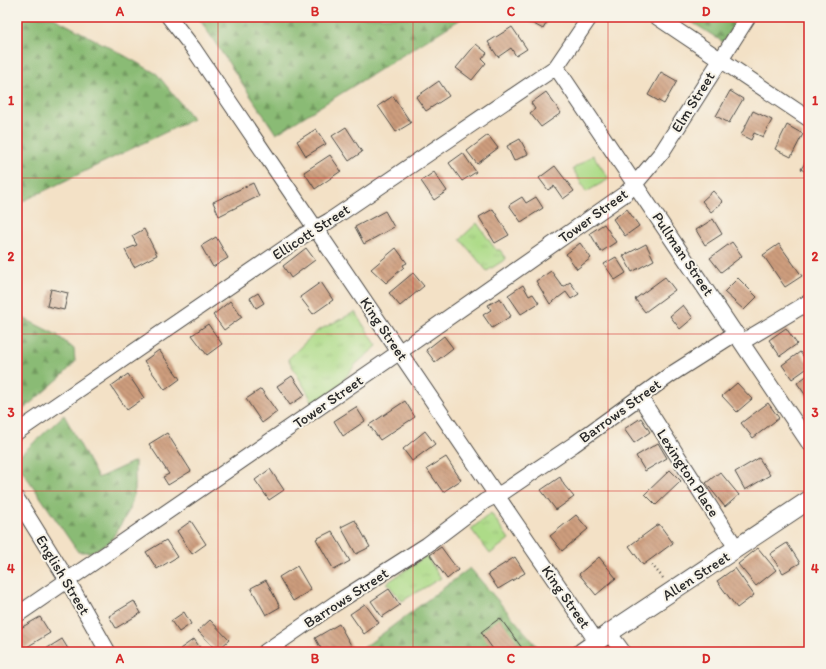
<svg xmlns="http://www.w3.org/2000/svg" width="826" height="669" viewBox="0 0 826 669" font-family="Itim,sans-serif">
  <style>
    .grass { fill: url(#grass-tufts); stroke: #6c835a }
    .forest { fill: url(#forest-firs); stroke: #5a7350 }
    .green { fill: #addb88; stroke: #6c835a }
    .building { fill: url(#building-back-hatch) }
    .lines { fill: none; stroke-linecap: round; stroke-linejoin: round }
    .minor-casing { stroke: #494642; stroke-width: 17 }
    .tertiary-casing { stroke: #494642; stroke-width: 20 }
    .path { stroke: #494642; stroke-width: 2.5; stroke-dasharray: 1 3; stroke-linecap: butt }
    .minor { stroke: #fff; stroke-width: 15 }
    .tertiary { stroke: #fff; stroke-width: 18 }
    .grid { fill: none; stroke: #d62828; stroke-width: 1; stroke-opacity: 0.55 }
    .labels { text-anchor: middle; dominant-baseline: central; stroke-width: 4; stroke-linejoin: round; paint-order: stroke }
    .street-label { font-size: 15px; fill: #2b2b2b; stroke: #f7f3e8 }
    .neatline { fill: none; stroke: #d62828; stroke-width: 1.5 }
    .grid-label { font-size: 13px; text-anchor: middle; font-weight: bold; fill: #d62828 }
  </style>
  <defs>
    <pattern id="grass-tufts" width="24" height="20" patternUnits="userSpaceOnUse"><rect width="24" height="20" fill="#addb88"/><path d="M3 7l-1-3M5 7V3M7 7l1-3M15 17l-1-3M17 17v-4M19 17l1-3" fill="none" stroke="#95bc76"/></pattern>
    <pattern id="forest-firs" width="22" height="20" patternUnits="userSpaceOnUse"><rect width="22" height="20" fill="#8abb74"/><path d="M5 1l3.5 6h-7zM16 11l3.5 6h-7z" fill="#71985f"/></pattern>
    <pattern id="building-back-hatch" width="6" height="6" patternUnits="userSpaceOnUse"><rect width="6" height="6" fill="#cd9d7d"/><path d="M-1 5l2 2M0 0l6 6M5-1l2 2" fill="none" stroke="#a78067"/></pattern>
  </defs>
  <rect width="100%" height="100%" fill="#f7f3e8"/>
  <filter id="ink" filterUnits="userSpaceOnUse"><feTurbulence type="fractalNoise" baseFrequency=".025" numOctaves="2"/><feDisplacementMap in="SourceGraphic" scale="8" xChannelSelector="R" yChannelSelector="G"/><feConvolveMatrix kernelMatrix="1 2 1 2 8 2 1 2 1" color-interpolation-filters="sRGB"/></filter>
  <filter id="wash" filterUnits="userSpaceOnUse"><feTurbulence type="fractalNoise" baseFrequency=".012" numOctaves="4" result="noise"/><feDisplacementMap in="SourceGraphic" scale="16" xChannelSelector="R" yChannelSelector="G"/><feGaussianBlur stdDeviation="0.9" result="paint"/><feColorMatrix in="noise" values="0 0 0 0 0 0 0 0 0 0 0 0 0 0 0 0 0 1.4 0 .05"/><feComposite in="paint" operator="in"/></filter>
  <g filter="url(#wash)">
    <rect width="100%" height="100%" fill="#f3e1c6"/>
    <!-- grass -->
    <path class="grass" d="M 477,223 L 496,250 L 500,250 L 506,259 L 487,271 L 460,239 Z
      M 355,312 L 377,346 L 356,364 L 338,387 L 314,404 L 288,359 L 317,331 Z
      M 491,513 L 509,539 L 490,554 L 471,529 Z
      M 426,556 L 441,578 L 402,601 L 387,583 Z"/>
    <!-- forest -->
    <path class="forest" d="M 17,17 L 52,17 L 111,48 L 157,74 L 193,119 L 17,204 Z
      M 198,17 L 464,17 L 276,134 Z
      M 684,17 L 739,17 L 723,42 Z
      M 17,315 L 57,335 L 74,349 L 75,362 L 63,375 L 17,415 Z
      M 64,415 L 98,478 L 135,461 L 135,489 L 130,509 L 110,542 L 91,552 L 78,552 L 17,463 L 17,458 Z
      M 470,568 L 542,652 L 358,652 Z"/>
    <!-- green -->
    <path class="green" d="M 593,155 L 609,179 L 586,192 L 573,169 Z"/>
    <g id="blocks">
      <!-- building -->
      <path class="building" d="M 521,17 L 550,17 L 543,29 Z
        M 512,27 L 527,49 L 516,56 L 511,48 L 498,57 L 488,42 Z
        M 476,44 L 487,53 L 482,59 L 486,63 L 472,80 L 456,68 Z
        M 661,72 L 677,81 L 664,104 L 648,95 Z
        M 439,81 L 449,96 L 426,111 L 416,97 Z
        M 730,91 L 743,99 L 729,123 L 716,116 Z
        M 546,92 L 561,113 L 541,127 L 530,113 L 535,109 L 531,103 Z
        M 393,96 L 411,123 L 396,132 L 378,106 Z
        M 753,111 L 772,120 L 763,137 L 754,133 L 751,140 L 741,135 Z
        M 787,125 L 803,134 L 791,157 L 775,149 Z
        M 346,127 L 362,152 L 349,161 L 332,136 Z
        M 316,129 L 326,144 L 306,156 L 297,141 Z
        M 488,135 L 498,148 L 477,164 L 467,151 Z
        M 520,139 L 528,154 L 514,161 L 507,146 Z
        M 463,153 L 476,172 L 462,181 L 449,163 Z
        M 330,155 L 341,171 L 315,189 L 304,172 Z
        M 809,157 L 809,174 L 801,169 Z
        M 555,166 L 574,191 L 563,199 L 554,186 L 548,190 L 539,178 Z
        M 434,172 L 447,191 L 434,200 L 421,181 Z
        M 253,183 L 259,196 L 219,216 L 213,202 Z
        M 713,191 L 723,202 L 711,212 L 702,201 Z
        M 522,197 L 526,203 L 536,197 L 543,208 L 521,222 L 509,205 Z
        M 493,209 L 509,235 L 495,243 L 479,217 Z
        M 627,209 L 639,226 L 625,236 L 613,219 Z
        M 385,211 L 394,227 L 364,244 L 355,227 Z
        M 713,219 L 722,234 L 705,245 L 696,230 Z
        M 604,224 L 616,242 L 601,252 L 590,233 Z
        M 144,229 L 157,255 L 134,267 L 125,250 L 137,245 L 132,236 Z
        M 216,237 L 228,258 L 213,267 L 201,246 Z
        M 732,242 L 742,256 L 721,272 L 710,258 Z
        M 580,243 L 591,258 L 577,269 L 566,254 Z
        M 646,244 L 654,260 L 632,272 L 623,256 Z
        M 779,244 L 802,276 L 785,287 L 763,255 Z
        M 306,248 L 315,260 L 291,278 L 283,266 Z
        M 396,248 L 407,263 L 403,265 L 404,267 L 386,283 L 371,269 Z
        M 616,257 L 626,273 L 615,280 L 604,264 Z
        M 551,271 L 563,287 L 570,282 L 579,294 L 571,299 L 566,292 L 550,304 L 536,281 Z
        M 413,273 L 424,286 L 400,306 L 389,293 Z
        M 665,277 L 675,290 L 645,312 L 635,299 Z
        M 738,278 L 757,297 L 744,310 L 724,292 Z
        M 321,282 L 333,300 L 313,314 L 300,297 Z
        M 523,285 L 529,296 L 533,294 L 539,303 L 521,314 L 508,295 Z
        M 51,289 L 68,293 L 64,310 L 47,306 Z
        M 258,293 L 264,303 L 256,308 L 250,298 Z
        M 500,298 L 511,316 L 492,328 L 483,315 L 491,310 L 488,305 Z
        M 230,301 L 242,317 L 224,330 L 213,315 Z
        M 683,305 L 693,318 L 680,329 L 670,316 Z
        M 208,324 L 222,344 L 207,355 L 192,335 Z
        M 786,328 L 797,344 L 780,356 L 769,340 Z
        M 444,336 L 453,348 L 435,362 L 426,350 Z
        M 159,350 L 180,379 L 165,390 L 144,361 Z
        M 800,352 L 809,364 L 809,367 L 792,379 L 782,365 Z
        M 128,374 L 144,398 L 127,410 L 111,386 Z
        M 809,374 L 809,400 L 797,383 Z
        M 292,376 L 305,395 L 290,405 L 277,386 Z
        M 737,383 L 752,399 L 737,412 L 722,396 Z
        M 261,389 L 277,412 L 262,423 L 246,399 Z
        M 405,401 L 415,417 L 380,440 L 369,425 Z
        M 768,403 L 779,418 L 753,438 L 741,423 Z
        M 356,407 L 365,421 L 343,436 L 334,421 Z
        M 641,418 L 650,432 L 634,443 L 624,429 Z
        M 425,431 L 435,444 L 412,461 L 403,449 Z
        M 167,433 L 191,471 L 168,485 L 163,477 L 169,474 L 149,444 Z
        M 658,443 L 667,458 L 645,471 L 636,456 Z
        M 446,457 L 461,480 L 443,492 L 427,469 Z
        M 759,458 L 770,475 L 745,490 L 735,472 Z
        M 270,469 L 284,490 L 269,500 L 255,480 Z
        M 670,470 L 681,481 L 656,505 L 645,494 Z
        M 720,472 L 739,495 L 725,507 L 706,483 Z
        M 560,477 L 564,485 L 574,497 L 556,510 L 541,490 Z
        M 576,515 L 588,529 L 562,551 L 550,536 Z
        M 355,520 L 370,547 L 356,554 L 341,527 Z
        M 191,521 L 206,544 L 192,554 L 177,531 Z
        M 659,524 L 673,543 L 643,565 L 629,546 Z
        M 332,531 L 350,561 L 334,570 L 316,539 Z
        M 166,540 L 177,557 L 157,569 L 146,552 Z
        M 787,543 L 800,563 L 783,573 L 770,554 Z
        M 441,547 L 458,570 L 447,579 L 430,555 Z
        M 758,548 L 776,570 L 756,586 L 738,564 Z
        M 515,557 L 525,573 L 498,589 L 488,574 Z
        M 599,557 L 616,578 L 596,595 L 579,574 Z
        M 297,566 L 311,590 L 293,601 L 279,577 Z
        M 735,568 L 754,595 L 737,608 L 717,581 Z
        M 266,580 L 280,607 L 266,615 L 251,588 Z
        M 389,589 L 400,605 L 382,617 L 371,601 Z
        M 134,601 L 141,613 L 116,628 L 109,616 Z
        M 365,604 L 379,623 L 364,634 L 350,614 Z
        M 184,612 L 191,624 L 179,632 L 171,621 Z
        M 40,617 L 50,633 L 22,650 L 17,641 L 17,630 Z
        M 500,618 L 522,648 L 517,652 L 495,652 L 481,632 Z
        M 210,620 L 229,640 L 217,651 L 198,631 Z
        M 339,624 L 352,647 L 344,652 L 341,652 L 340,650 L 337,652 L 323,652 L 315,638 Z
        M 62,639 L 70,652 L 41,652 Z
        M 194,639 L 203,652 L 182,652 L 180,649 Z"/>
    </g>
  </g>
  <g filter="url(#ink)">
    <use href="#blocks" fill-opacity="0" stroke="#494642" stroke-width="1"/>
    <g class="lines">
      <!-- minor casing -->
      <g class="minor-casing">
        <path id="minor" d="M 169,17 L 193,48 L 512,518 L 597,642
          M 657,17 L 809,119
          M 556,67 L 809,443
          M 742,342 L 809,302
          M 640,397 L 737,549
          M 17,432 L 304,235 L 329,221 L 556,67 L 590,17
          M 17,499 L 68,581 L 108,652
          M 17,615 L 385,362 L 626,193 L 635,184 L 662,152 L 748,17
          M 609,633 L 623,652
          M 265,652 L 336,603 L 427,545 L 485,501 L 505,491 L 573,445 L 670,375 L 736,333"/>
      </g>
      <!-- tertiary casing -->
      <g class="tertiary-casing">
        <path id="tertiary" d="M 582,652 L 609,633 L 809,500"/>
      </g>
      <!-- path -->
      <path class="path" d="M 652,565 L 663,578"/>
      <!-- minor -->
      <use href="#minor" class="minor"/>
      <!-- tertiary -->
      <use href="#tertiary" class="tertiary"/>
    </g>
  </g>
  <!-- grid -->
  <path class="grid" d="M 218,17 L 218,652M 413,17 L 413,652M 608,17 L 608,652M 17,178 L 809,178M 17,334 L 809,334M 17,491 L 809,491"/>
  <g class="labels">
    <!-- street labels -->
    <g class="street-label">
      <text transform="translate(693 102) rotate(-58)">Elm Street</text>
      <text transform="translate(593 216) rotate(-36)">Tower Street</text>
      <text transform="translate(311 232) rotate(-33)">Ellicott Street</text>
      <text transform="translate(683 254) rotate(56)">Pullman Street</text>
      <text transform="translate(384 329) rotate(56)">King Street</text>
      <text transform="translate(328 402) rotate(-35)">Tower Street</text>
      <text transform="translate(620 411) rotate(-36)">Barrows Street</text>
      <text transform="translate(688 473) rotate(57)">Lexington Place</text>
      <text transform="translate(63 575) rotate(59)">English Street</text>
      <text transform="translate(696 576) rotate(-33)">Allen Street</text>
      <text transform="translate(566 597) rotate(55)">King Street</text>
      <text transform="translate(346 598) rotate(-33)">Barrows Street</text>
    </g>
  </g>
  <!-- margin -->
  <rect width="826" height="669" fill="none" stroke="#f7f3e8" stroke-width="44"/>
  <rect x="22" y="22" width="782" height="625" class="neatline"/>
  <g class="grid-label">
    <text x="120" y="16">A</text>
    <text x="315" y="16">B</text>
    <text x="511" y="16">C</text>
    <text x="706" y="16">D</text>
    <text x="11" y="105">1</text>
    <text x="815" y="105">1</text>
    <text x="11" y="261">2</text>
    <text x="815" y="261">2</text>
    <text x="11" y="417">3</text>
    <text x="815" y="417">3</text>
    <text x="11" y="573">4</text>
    <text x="815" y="573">4</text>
    <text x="120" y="663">A</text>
    <text x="315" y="663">B</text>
    <text x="511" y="663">C</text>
    <text x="706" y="663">D</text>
  </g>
</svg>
